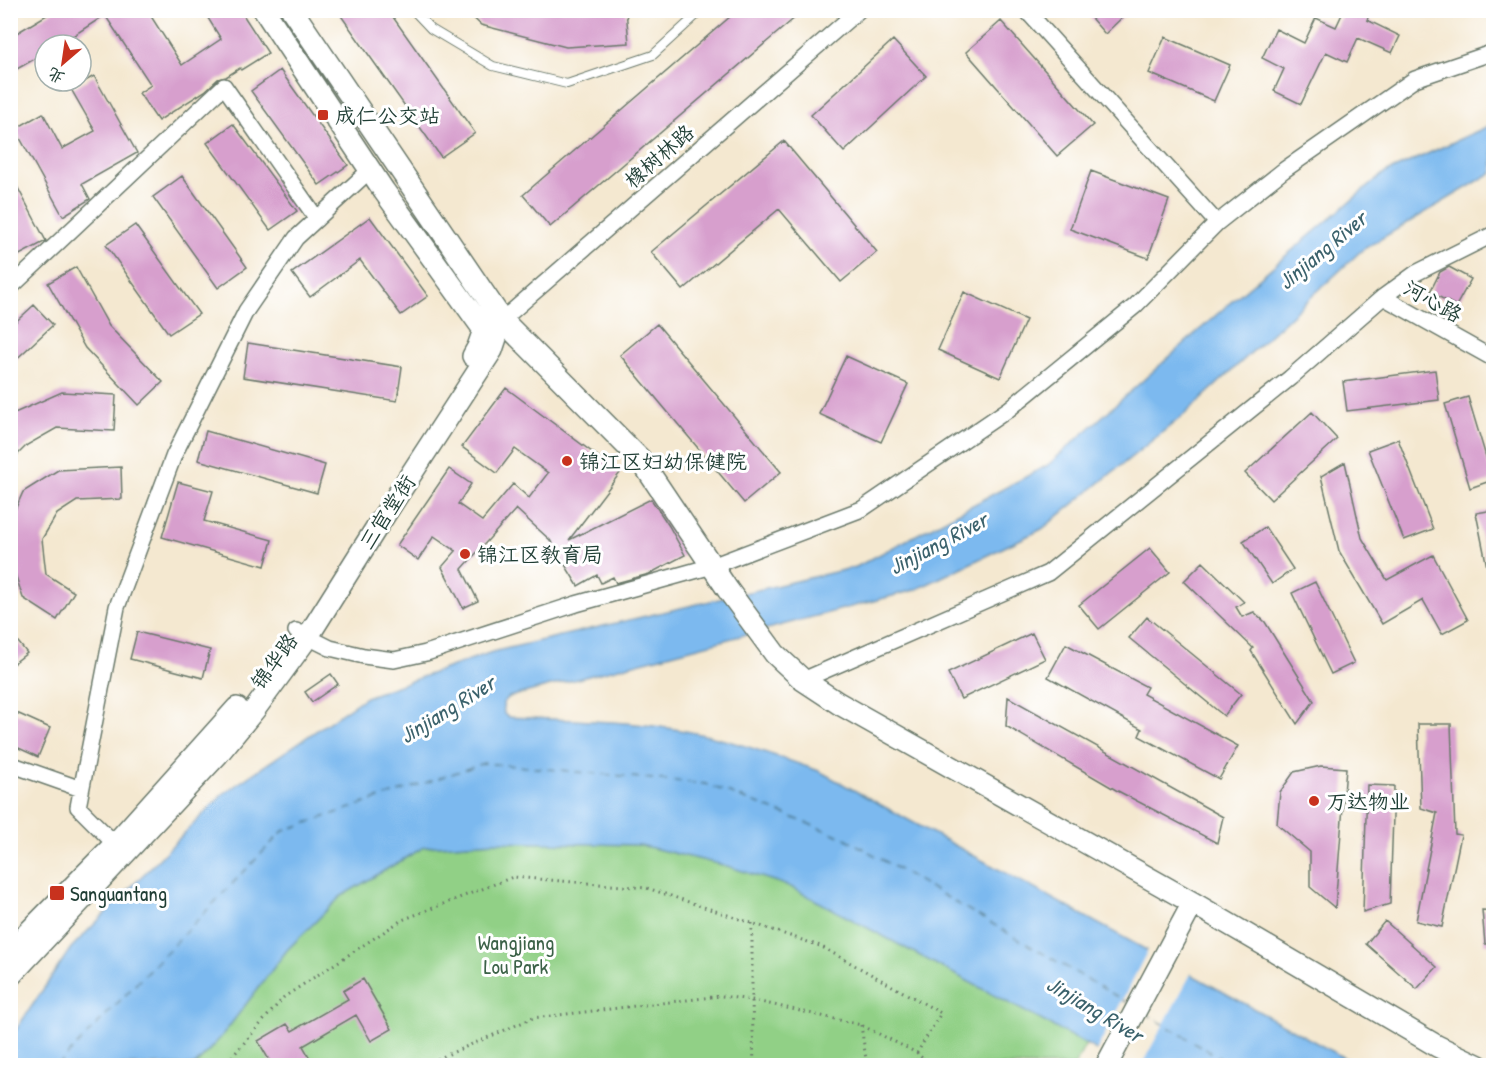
<svg xmlns="http://www.w3.org/2000/svg" width="1504" height="1076" viewBox="0 0 1504 1076" font-family="'Patrick Hand','LXGW WenKai TC',sans-serif">
  <style>
    .green { fill: #91d086; stroke: #58865d; stroke-width: 1.5 }
    .water { fill: #7cb9ef; stroke: #4e7b92; stroke-width: 1.5 }
    .pier { fill: #f4e8d0 }
    .lines { fill: none; stroke-linecap: round; stroke-linejoin: round }
    .ferry { stroke: #3b626c; stroke-width: 1.5; stroke-dasharray: 8 6; stroke-linecap: butt }
    .building { fill: #d79fcd }
    .lane-casing { stroke: #6a796b; stroke-width: 10 }
    .street-casing { stroke: #6a796b; stroke-width: 18 }
    .secondary-casing { stroke: #6a796b; stroke-width: 24 }
    .path { stroke: #6a796b; stroke-width: 3; stroke-dasharray: 1.5 4.5; stroke-linecap: butt }
    .lane { stroke: #fff; stroke-width: 8 }
    .street { stroke: #fff; stroke-width: 15 }
    .secondary { stroke: #fff; stroke-width: 21 }
    .poi-dot { fill: #c8321e; stroke: #fff; stroke-width: 2 }
    .labels { text-anchor: middle; dominant-baseline: central; stroke-width: 6; stroke-linejoin: round; paint-order: stroke }
    .poi-label { font-size: 21px; fill: #1f3d34; stroke: #fff; text-anchor: start }
    .street-label { font-size: 21px; fill: #1f3d34; stroke: #fff }
    .park-label { font-size: 21px; fill: #3c6248; stroke: #fff }
    .water-label { font-size: 22px; font-style: italic; fill: #3b626c; stroke: #fff }
  </style>
  <rect width="100%" height="100%" fill="#fff"/>
  <filter id="ink" filterUnits="userSpaceOnUse"><feTurbulence type="fractalNoise" baseFrequency=".0167" numOctaves="2"/><feDisplacementMap in="SourceGraphic" scale="12" xChannelSelector="R" yChannelSelector="G"/><feConvolveMatrix kernelMatrix="1 2 1 2 8 2 1 2 1" color-interpolation-filters="sRGB"/></filter>
  <filter id="wash" filterUnits="userSpaceOnUse"><feTurbulence type="fractalNoise" baseFrequency=".008" numOctaves="4" result="noise"/><feDisplacementMap in="SourceGraphic" scale="24" xChannelSelector="R" yChannelSelector="G"/><feGaussianBlur stdDeviation="1.35" result="paint"/><feColorMatrix in="noise" values="0 0 0 0 0 0 0 0 0 0 0 0 0 0 0 0 0 1.4 0 .05"/><feComposite in="paint" operator="in"/></filter>
  <g filter="url(#wash)">
    <rect width="100%" height="100%" fill="#f4e8d0"/>
    <!-- green -->
    <path class="green" d="M 494,842 L 640,845 L 727,866 L 789,886 L 1086,1044 L 1074,1066 L 195,1066 L 221,1037 L 287,950 L 341,896 L 424,847 Z"/>
    <!-- water -->
    <path class="water" d="M 1493,124 L 1493,172 L 1362,250 L 1185,414 L 1042,529 L 915,590 L 509,697 L 503,703 L 504,714 L 508,717 C 563,720 619,720 674,729 C 724,737 771,754 819,771 L 1357,1065 L 1122,1065 L 1086,1044 L 789,886 L 727,866 L 640,845 L 494,842 L 424,847 L 341,896 L 287,950 L 221,1037 L 195,1065 L 11,1066 L 11,1037 L 71,948 L 223,794 L 366,697 L 492,652 L 856,567 L 1048,465 L 1232,301 L 1383,174 Z"/>
    <!-- pier -->
    <path class="pier" d="M 1149,948 L 1192,972 L 1141,1066 L 1116,1066 L 1095,1053 Z"/>
    <g class="lines">
      <!-- ferry -->
      <path class="ferry" d="M 1145,1013 L 1234,1066
        M 57,1066 L 283,831 L 484,763 L 706,784 L 845,838 L 1128,1003"/>
    </g>
    <g id="blocks">
      <!-- building -->
      <path class="building" d="M 55,10 L 147,10 L 182,65 L 221,39 L 203,10 L 240,10 L 268,53 L 241,70 L 240,68 L 226,77 L 218,79 L 205,91 L 158,121 L 139,93 L 151,85 L 105,15 L 59,45 L 45,45 L 45,53 L 10,73 L 10,37 Z
        M 337,10 L 388,10 L 475,133 L 441,157 Z
        M 465,10 L 626,10 L 629,43 L 566,47 L 481,25 Z
        M 738,10 L 804,10 L 550,227 L 523,195 Z
        M 1084,10 L 1130,10 L 1105,34 Z
        M 1344,10 L 1371,10 L 1367,20 L 1400,36 L 1392,53 L 1358,38 L 1347,62 L 1326,52 L 1301,104 L 1274,91 L 1284,69 L 1262,58 L 1276,29 L 1304,43 L 1316,18 L 1336,27 Z
        M 1001,21 L 1093,125 L 1057,156 L 966,52 Z
        M 1165,37 L 1230,65 L 1214,101 L 1149,73 Z
        M 893,40 L 926,76 L 844,152 L 811,115 Z
        M 280,70 L 348,165 L 319,185 L 251,91 Z
        M 94,76 L 137,153 L 82,184 L 90,199 L 63,216 L 15,129 L 43,113 L 62,149 L 95,131 L 71,89 Z
        M 233,124 L 297,211 L 270,230 L 207,143 Z
        M 784,141 L 877,252 L 841,282 L 779,209 L 683,290 L 651,252 Z
        M 1091,171 L 1169,200 L 1148,258 L 1070,229 Z
        M 10,173 L 46,241 L 10,260 Z
        M 182,176 L 247,267 L 218,288 L 153,197 Z
        M 370,217 L 428,296 L 401,315 L 360,260 L 310,297 L 292,273 Z
        M 135,225 L 199,314 L 169,334 L 106,245 Z
        M 76,267 L 109,326 L 163,382 L 139,405 L 85,348 L 48,283 Z
        M 1449,267 L 1471,279 L 1456,306 L 1430,292 L 1440,272 Z
        M 964,292 L 1026,320 L 1000,378 L 938,350 Z
        M 34,305 L 53,325 L 10,365 L 10,327 Z
        M 657,324 L 781,472 L 744,503 L 620,355 Z
        M 248,343 L 402,367 L 397,401 L 243,377 Z
        M 846,356 L 908,384 L 881,442 L 819,414 Z
        M 1435,370 L 1439,400 L 1347,411 L 1343,382 Z
        M 506,388 L 620,473 L 569,540 L 651,499 L 669,526 L 685,555 L 649,574 L 616,583 L 613,577 L 601,583 L 597,575 L 578,586 L 550,540 L 516,509 L 462,569 L 478,601 L 463,608 L 442,567 L 456,551 L 434,536 L 418,560 L 397,545 L 449,469 L 471,484 L 458,504 L 482,521 L 513,484 L 529,498 L 548,473 L 515,449 L 497,473 L 462,447 Z
        M 62,392 L 116,395 L 114,431 L 57,428 L 27,445 L 10,462 L 10,415 Z
        M 1468,397 L 1493,480 L 1470,488 L 1445,404 Z
        M 1312,412 L 1337,439 L 1271,500 L 1245,473 Z
        M 206,431 L 325,465 L 317,493 L 198,460 Z
        M 1398,439 L 1433,529 L 1404,540 L 1368,450 Z
        M 1345,462 L 1362,538 L 1387,580 L 1433,555 L 1468,620 L 1442,634 L 1423,600 L 1382,624 L 1339,551 L 1321,476 Z
        M 121,467 L 122,499 L 77,501 L 57,514 L 42,539 L 46,574 L 74,592 L 57,620 L 23,598 L 10,558 L 10,521 L 23,492 L 58,470 Z
        M 178,482 L 213,491 L 204,521 L 272,540 L 265,566 L 162,537 Z
        M 1494,510 L 1494,572 L 1488,572 L 1476,513 Z
        M 1265,527 L 1293,569 L 1272,584 L 1243,541 Z
        M 1150,548 L 1170,572 L 1099,629 L 1079,605 Z
        M 1203,562 L 1244,602 L 1236,607 L 1242,617 L 1254,612 L 1265,622 L 1314,701 L 1297,724 L 1251,651 L 1253,648 L 1184,581 Z
        M 1315,582 L 1354,663 L 1331,674 L 1292,593 Z
        M 1147,617 L 1241,694 L 1224,716 L 1129,638 Z
        M 10,632 L 27,653 L 10,666 Z
        M 137,632 L 210,650 L 203,678 L 130,659 Z
        M 1032,633 L 1045,659 L 961,699 L 948,673 Z
        M 1066,644 L 1147,687 L 1143,694 L 1238,746 L 1219,779 L 1139,736 L 1142,729 L 1048,677 Z
        M 331,674 L 338,684 L 312,702 L 305,692 Z
        M 1008,697 L 1223,817 L 1217,843 L 1116,790 L 1006,726 Z
        M 10,710 L 50,728 L 38,757 L 10,744 Z
        M 1418,724 L 1451,724 L 1455,834 L 1461,835 L 1442,927 L 1416,921 L 1437,813 L 1421,808 Z
        M 1321,766 L 1346,768 L 1335,908 L 1310,887 L 1310,852 L 1277,824 L 1280,792 L 1294,772 Z
        M 1367,785 L 1394,786 L 1390,904 L 1363,912 Z
        M 1482,910 L 1494,911 L 1494,944 L 1485,944 Z
        M 1385,921 L 1437,967 L 1417,989 L 1366,944 Z
        M 363,979 L 392,1029 L 371,1041 L 356,1015 L 303,1046 L 314,1065 L 272,1065 L 258,1041 L 287,1024 L 292,1031 L 348,999 L 343,991 Z"/>
    </g>
  </g>
  <g filter="url(#ink)">
    <use href="#blocks" fill-opacity="0" stroke="#6a796b" stroke-width="1.5"/>
    <g class="lines">
      <!-- lane casing -->
      <g class="lane-casing">
        <path id="lane" d="M 413,10 L 431,29 L 493,66 L 567,84 L 653,55 L 702,10"/>
      </g>
      <!-- street casing -->
      <g class="street-casing">
        <path id="street" d="M 1026,10 L 1217,223
          M 10,288 L 224,86 L 317,219
          M 1383,297 L 1494,359
          M 495,324 L 502,320 L 859,10
          M 296,631 L 330,648 L 364,656 L 394,660 L 426,653 L 576,604 L 712,566 L 862,509 L 1009,409 L 1135,306 L 1217,223 L 1284,170 L 1415,79 L 1494,52
          M 803,680 L 1048,573 L 1290,378 L 1383,297 L 1416,273 L 1494,234
          M 10,764 L 81,789
          M 115,844 L 78,807 L 117,607 L 174,455 L 246,311 L 296,238 L 370,170"/>
      </g>
      <!-- secondary casing -->
      <g class="secondary-casing">
        <path id="secondary" d="M 264,10 L 384,191 L 484,330 L 478,347 L 473,356
          M 502,320 L 640,459 L 728,590 L 775,654 L 803,680 L 838,703 L 1193,903 L 1437,1046 L 1479,1066
          M 10,951 L 115,844 L 237,708
          M 10,976 L 218,754 L 255,709 L 307,638 L 378,525 L 492,350 L 502,320 L 292,10
          M 1106,1066 L 1193,903"/>
      </g>
      <!-- path -->
      <path class="path" d="M 752,923 L 752,1000 L 754,1066
        M 861,1025 L 867,1066
        M 224,1066 L 284,997 L 402,920 L 513,877 L 647,888 L 820,946 L 941,1013 L 917,1053
        M 421,1066 L 533,1018 L 721,996 L 752,1000 L 861,1025 L 917,1053 L 930,1066"/>
      <!-- lane -->
      <use href="#lane" class="lane"/>
      <!-- street -->
      <use href="#street" class="street"/>
      <!-- secondary -->
      <use href="#secondary" class="secondary"/>
    </g>
  </g>
  <!-- markers -->
  <g class="poi-dot">
    <rect x="317" y="109" width="12" height="12" rx="3"/>
    <circle cx="567" cy="461" r="6"/>
    <circle cx="465" cy="554" r="6"/>
    <circle cx="1314" cy="801" r="6"/>
    <rect x="49" y="885" width="16" height="16" rx="3"/>
  </g>
  <g class="labels">
    <!-- poi labels -->
    <g class="poi-label">
      <text x="335" y="115">成仁公交站</text>
      <text x="579" y="461">锦江区妇幼保健院</text>
      <text x="477" y="554">锦江区教育局</text>
      <text x="1326" y="801">万达物业</text>
      <text x="70" y="893">Sanguantang</text>
    </g>
    <!-- street labels -->
    <g class="street-label">
      <text transform="translate(659 156) rotate(-41)">橡树林路</text>
      <text transform="translate(1433 301) rotate(29)">河心路</text>
      <text transform="translate(387 512) rotate(-57)">三官堂街</text>
      <text transform="translate(274 661) rotate(-54)">锦华路</text>
    </g>
    <!-- park labels -->
    <g class="park-label">
      <text x="516" y="942">Wangjiang<tspan x="516" dy="24">Lou Park</tspan></text>
    </g>
    <!-- water labels -->
    <g class="water-label">
      <text transform="translate(1322 250) rotate(-40)">Jinjiang River</text>
      <text transform="translate(938 543) rotate(-28)">Jinjiang River</text>
      <text transform="translate(447 709) rotate(-32)">Jinjiang River</text>
      <text transform="translate(1095 1009) rotate(31)">Jinjiang River</text>
    </g>
  </g>
  <!-- margin -->
  <rect width="1504" height="1076" fill="none" stroke="#fff" stroke-width="36"/>
  <!-- north arrow -->
  <g transform="translate(63 63) rotate(209)"><circle r="28" fill="#ffffff" stroke="#a5b1ae" stroke-width="1.5"/>
  <path d="M0-4.5L10 22L0 15L-10 22Z" fill="#c8321e"/>
  <text y="-9" font-size="16" font-weight="bold" text-anchor="middle" fill="#1f3d34">北</text>
  </g>
</svg>
